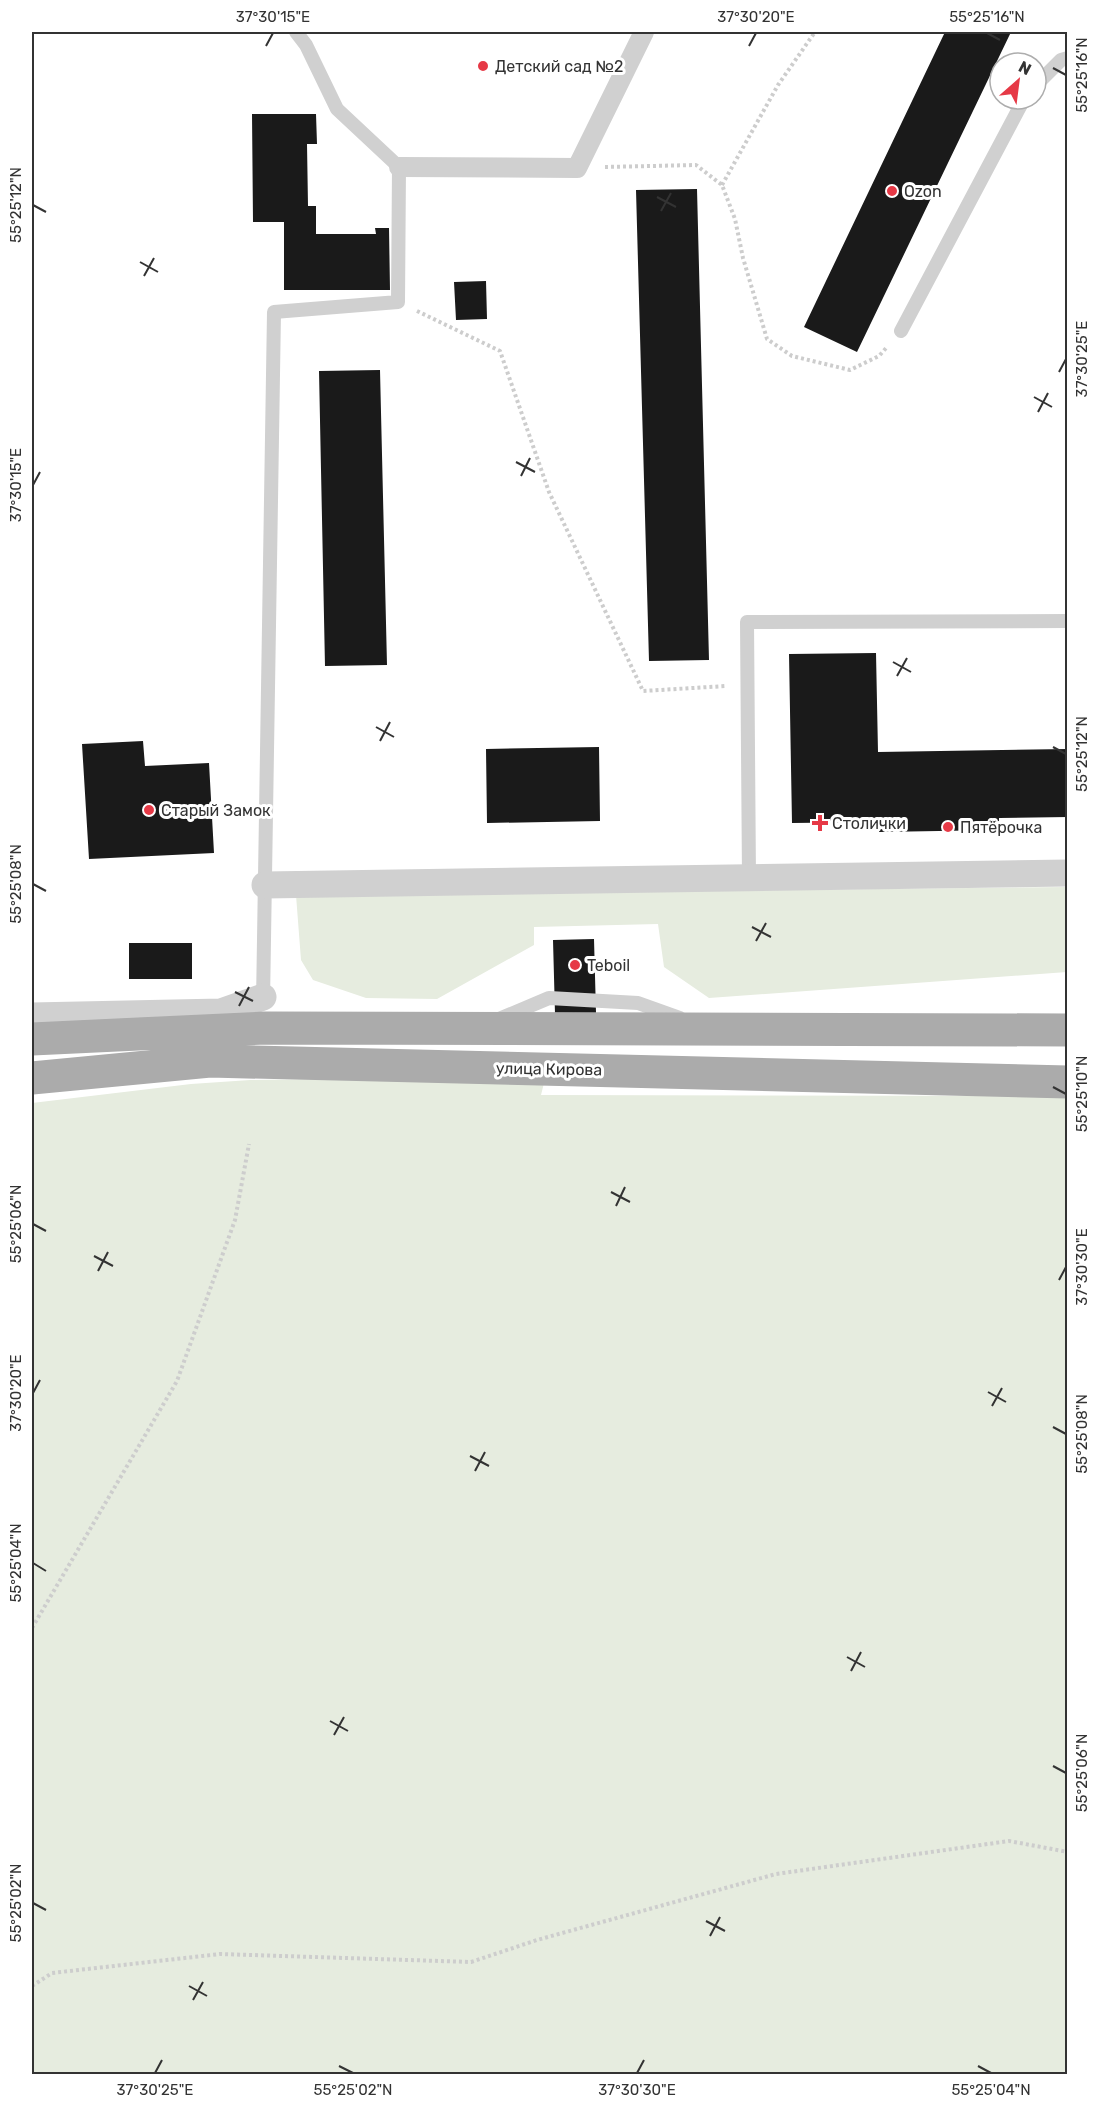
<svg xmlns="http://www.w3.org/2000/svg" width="1099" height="2106" viewBox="0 0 1099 2106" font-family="Rubik,sans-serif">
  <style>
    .green { fill: #e6ecdf }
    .building { fill: #1a1a1a }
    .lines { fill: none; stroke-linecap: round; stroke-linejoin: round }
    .path { stroke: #cdcdcd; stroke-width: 4; stroke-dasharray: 3 3; stroke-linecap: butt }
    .service { stroke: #d0d0d0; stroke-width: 14 }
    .pedestrian { stroke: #d0d0d0; stroke-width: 20 }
    .minor { stroke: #d0d0d0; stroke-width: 27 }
    .primary { stroke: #ababab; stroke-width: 33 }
    .ticks { fill: none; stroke: #333; stroke-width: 2 }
    .poi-dot { fill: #e63946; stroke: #fff; stroke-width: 2 }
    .labels { text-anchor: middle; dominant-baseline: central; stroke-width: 6; stroke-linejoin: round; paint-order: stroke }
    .poi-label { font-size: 16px; fill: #333; stroke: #fff; text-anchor: start }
    .street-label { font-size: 16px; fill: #333; stroke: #fff }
    .neatline { fill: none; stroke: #333; stroke-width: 2 }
    .ticks-label { font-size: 15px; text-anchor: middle; fill: #333 }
  </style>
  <rect width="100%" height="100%" fill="#fff"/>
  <!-- green -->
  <path class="green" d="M 1067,887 L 1067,972 L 709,998 L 664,967 L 658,924 L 534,927 L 534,945 L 437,999 L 366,998 L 313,980 L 301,960 L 296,895 Z
    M 533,1076 L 544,1083 L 541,1095 L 1067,1096 L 1067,2074 L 32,2074 L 32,1103 L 191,1084 L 250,1080 Z"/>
  <!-- building -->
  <path class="building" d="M 945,32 L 1011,32 L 857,352 L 804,327 Z
    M 252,114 L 316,114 L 317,144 L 307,144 L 308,206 L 316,206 L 316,234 L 376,234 L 375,228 L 389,228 L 390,290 L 284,290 L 284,222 L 253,222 Z
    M 697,189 L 709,660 L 649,661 L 636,190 Z
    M 486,281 L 487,319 L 456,320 L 454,282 Z
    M 380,370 L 387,665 L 325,666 L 319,371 Z
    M 876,653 L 878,752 L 1068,749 L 1068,817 L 999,818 L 999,830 L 879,832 L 879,822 L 792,823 L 789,654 Z
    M 143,741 L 145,766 L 209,763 L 214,853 L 89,859 L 82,744 Z
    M 599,747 L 600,821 L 487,823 L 486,749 Z
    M 594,939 L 596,1013 L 555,1014 L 553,940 Z
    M 129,943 L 192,943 L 192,979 L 129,979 Z"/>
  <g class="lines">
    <!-- path -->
    <path class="path" d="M 605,167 L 696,165 L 722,185 L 735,219 L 743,258 L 767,339 L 792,356 L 850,370 L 879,356 L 887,347
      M 722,185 L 778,85 L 815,32
      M 417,311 L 500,351 L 549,492 L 643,691 L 726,686
      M 32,1628 L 177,1381 L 235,1220 L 249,1144
      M 32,1986 L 52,1973 L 220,1954 L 471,1962 L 537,1940 L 776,1874 L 1009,1841 L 1068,1852"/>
    <!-- service -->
    <path class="service" d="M 1036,85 L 1061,60 L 1068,58
      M 901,331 L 1024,99
      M 749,878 L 747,622 L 1068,621
      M 263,1002 L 274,312 L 398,302 L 399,167 L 337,109 L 306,45 L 296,32
      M 499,1019 L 549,998 L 638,1003 L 680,1018"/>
    <!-- pedestrian -->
    <path class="pedestrian" d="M 399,167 L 577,168 L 644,32"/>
    <!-- minor -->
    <path class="minor" d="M 265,885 L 1068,873
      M 32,1016 L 221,1012 L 263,997"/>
    <!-- primary -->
    <path class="primary" d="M 32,1039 L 265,1028 L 1068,1030
      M 32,1078 L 210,1061 L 1068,1082"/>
  </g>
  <!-- ticks -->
  <path class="ticks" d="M 987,33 L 1000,40M 266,46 L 273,33M 749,46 L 756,33M 1053,68 L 1066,75M 657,197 L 676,207M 33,205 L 46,212M 661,211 L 671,193M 140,262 L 158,272M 144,276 L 154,258M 1059,372 L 1066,359M 1034,397 L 1052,407M 1038,412 L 1048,393M 516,462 L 535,472M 521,476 L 530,458M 33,485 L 40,472M 893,662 L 911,672M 897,676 L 907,658M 376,727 L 394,737M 380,741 L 390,722M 1053,747 L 1066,754M 33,884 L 46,891M 752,927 L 771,937M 756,941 L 766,923M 235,992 L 253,1001M 239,1006 L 249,987M 1053,1087 L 1066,1094M 611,1192 L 630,1202M 616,1206 L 625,1187M 33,1224 L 46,1231M 94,1256 L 113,1266M 98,1271 L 108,1252M 1059,1280 L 1066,1267M 988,1392 L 1006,1402M 33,1393 L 40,1380M 992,1406 L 1002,1388M 1053,1427 L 1066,1434M 470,1456 L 489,1466M 475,1471 L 485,1452M 33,1563 L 46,1571M 847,1657 L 865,1667M 851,1671 L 861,1652M 330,1721 L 348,1731M 334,1735 L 344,1717M 1053,1766 L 1066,1773M 33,1903 L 46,1910M 706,1921 L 725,1931M 710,1936 L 720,1917M 189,1986 L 207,1996M 193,2000 L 203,1982M 339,2066 L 353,2073M 978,2066 L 991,2073M 155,2073 L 162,2060M 637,2073 L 644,2060"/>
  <!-- markers -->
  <g class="poi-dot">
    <circle cx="483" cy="66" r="6"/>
    <circle cx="892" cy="191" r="6"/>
    <circle cx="149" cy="810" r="6"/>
    <path d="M817 814h6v6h6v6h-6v6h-6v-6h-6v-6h6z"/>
    <circle cx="948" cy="827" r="6"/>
    <circle cx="575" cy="965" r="6"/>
  </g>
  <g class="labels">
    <!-- poi labels -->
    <g class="poi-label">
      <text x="495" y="66">Детский сад №2</text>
      <text x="904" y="191">Ozon</text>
      <text x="161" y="810">Старый Замок</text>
      <text x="832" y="823">Столички</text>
      <text x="960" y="827">Пятёрочка</text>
      <text x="587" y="965">Teboil</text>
    </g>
    <!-- street labels -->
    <g class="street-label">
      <text transform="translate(549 1069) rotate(1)">улица Кирова</text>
    </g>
  </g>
  <!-- border -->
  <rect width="1099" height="2106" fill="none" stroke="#ffffff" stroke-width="66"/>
  <!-- north arrow -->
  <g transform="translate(1018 81) rotate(28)"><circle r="28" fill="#ffffff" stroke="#adadad" stroke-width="1.5"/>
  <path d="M0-4.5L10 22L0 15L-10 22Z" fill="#e63946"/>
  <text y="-9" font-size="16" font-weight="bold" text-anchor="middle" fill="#333333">N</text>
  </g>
  <rect x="33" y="33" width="1033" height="2040" class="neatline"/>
  <g class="ticks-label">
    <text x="273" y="22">37°30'15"E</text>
    <text x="756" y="22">37°30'20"E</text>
    <text x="987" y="22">55°25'16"N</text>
    <text transform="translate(1082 75) rotate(-90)" y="5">55°25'16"N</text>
    <text transform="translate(16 205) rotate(-90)" y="5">55°25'12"N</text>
    <text transform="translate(1082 359) rotate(-90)" y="5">37°30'25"E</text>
    <text transform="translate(16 485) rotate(-90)" y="5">37°30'15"E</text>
    <text transform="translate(1082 754) rotate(-90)" y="5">55°25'12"N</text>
    <text transform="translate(16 884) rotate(-90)" y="5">55°25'08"N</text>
    <text transform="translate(1082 1094) rotate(-90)" y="5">55°25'10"N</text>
    <text transform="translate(16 1224) rotate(-90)" y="5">55°25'06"N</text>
    <text transform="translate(1082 1267) rotate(-90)" y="5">37°30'30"E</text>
    <text transform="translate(16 1393) rotate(-90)" y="5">37°30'20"E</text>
    <text transform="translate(1082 1434) rotate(-90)" y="5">55°25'08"N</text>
    <text transform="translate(16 1563) rotate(-90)" y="5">55°25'04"N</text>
    <text transform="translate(1082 1773) rotate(-90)" y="5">55°25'06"N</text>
    <text transform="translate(16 1903) rotate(-90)" y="5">55°25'02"N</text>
    <text x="155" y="2095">37°30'25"E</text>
    <text x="353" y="2095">55°25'02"N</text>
    <text x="637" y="2095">37°30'30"E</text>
    <text x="991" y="2095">55°25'04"N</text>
  </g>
</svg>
